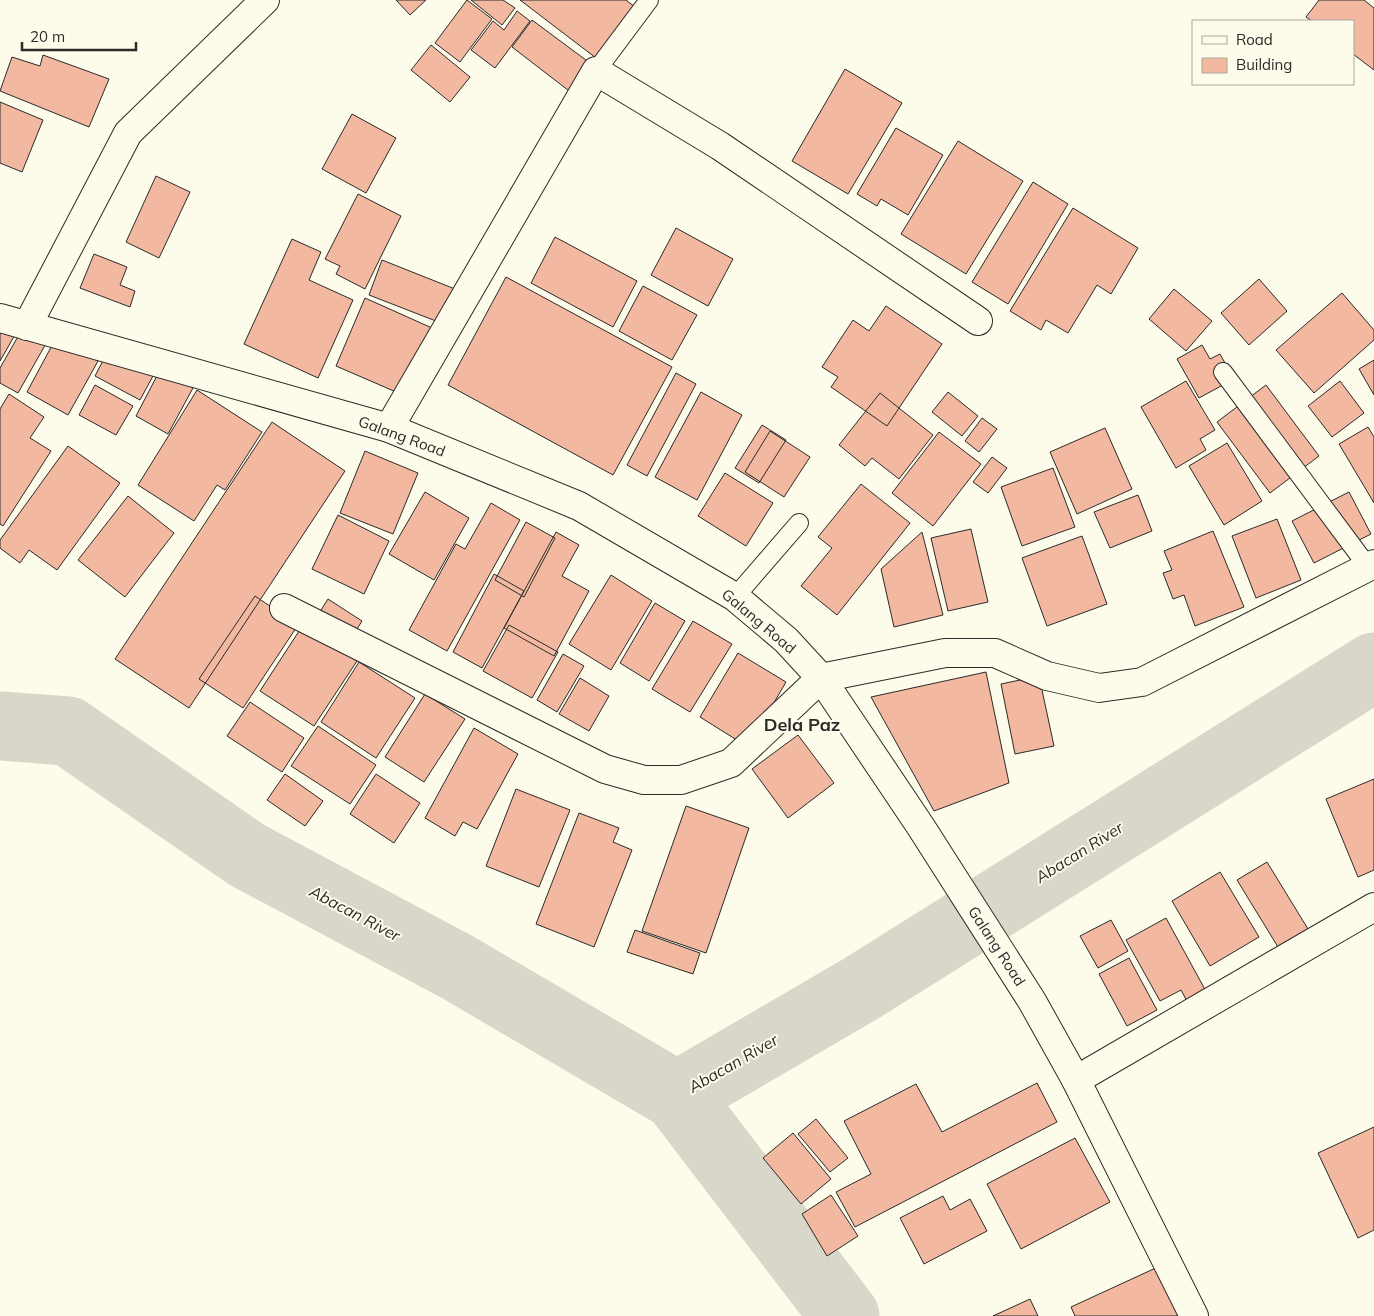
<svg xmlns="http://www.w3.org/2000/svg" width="1374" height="1316" viewBox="0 0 1374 1316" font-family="Mulish,sans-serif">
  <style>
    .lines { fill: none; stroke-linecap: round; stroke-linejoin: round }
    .river { stroke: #d8d7c9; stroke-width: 69 }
    .building { fill: #f2b8a0; stroke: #2b2b2b }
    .service-casing { stroke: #2b2b2b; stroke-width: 20 }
    .minor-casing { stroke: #2b2b2b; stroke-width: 30 }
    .tertiary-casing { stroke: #2b2b2b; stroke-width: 30 }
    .service { stroke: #fdfbea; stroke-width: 18 }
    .minor { stroke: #fdfbea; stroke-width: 28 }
    .tertiary { stroke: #fdfbea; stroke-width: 28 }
    .labels { text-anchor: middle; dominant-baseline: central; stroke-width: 4; stroke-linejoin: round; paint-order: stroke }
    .street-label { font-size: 15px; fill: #2b2b2b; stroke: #fdfbea }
    .water-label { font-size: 16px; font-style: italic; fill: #2b2b2b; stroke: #fdfbea }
    .quarter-label { font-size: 18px; font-weight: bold; fill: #2b2b2b; stroke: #fdfbea }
  </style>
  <rect width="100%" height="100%" fill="#fdfbea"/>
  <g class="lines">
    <!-- river -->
    <path class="river" d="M 0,726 L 68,731 L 247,855 L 459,968 L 677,1096 L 845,1316
      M 677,1096 L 862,988 L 1374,667"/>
  </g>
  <!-- building -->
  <path class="building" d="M 396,0 L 426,0 L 410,15 Z
    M 467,0 L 492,19 L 460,62 L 435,43 Z
    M 471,0 L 503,0 L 515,8 L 502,25 Z
    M 520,0 L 626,0 L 635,7 L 596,58 Z
    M 1319,0 L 1364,0 L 1374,8 L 1374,70 L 1353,54 L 1353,21 L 1312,21 L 1306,17 Z
    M 517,11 L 530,21 L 495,68 L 471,50 L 493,21 L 504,30 Z
    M 532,20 L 598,69 L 577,97 L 512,47 Z
    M 431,45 L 470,77 L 450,102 L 411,70 Z
    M 43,55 L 109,79 L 89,127 L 0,91 L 12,57 L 40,66 Z
    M 845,69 L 902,103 L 848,194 L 792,161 Z
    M 0,102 L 43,120 L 22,172 L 0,163 Z
    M 352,114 L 396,138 L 366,193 L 322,169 Z
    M 896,128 L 943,155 L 908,215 L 881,199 L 877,206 L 857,194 Z
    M 958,141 L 1023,181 L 966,274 L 901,234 Z
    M 156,176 L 190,192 L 159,258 L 126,242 Z
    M 1033,182 L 1068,204 L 1008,304 L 972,282 Z
    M 358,194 L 401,216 L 365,289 L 336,274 L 340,266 L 325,259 Z
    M 1073,208 L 1138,248 L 1111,294 L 1097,285 L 1068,333 L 1046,320 L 1041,330 L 1010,311 Z
    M 676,228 L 733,259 L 708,306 L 651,275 Z
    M 555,237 L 637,281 L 613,327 L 531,283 Z
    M 292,239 L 321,252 L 309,280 L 353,300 L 318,378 L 244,344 Z
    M 94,254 L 127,267 L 120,285 L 135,291 L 130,307 L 80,288 Z
    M 382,260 L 455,289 L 441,323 L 369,295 Z
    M 506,277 L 672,367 L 613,475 L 448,385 Z
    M 1259,279 L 1287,311 L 1249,345 L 1221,313 Z
    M 643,286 L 697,315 L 672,360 L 619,331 Z
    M 1174,289 L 1212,321 L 1186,351 L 1149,319 Z
    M 1342,293 L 1374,330 L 1374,340 L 1314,393 L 1276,350 Z
    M 365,298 L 432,328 L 403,395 L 336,366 Z
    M 886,306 L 942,344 L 887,426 L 831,387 L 838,377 L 822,367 L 853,320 L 869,331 Z
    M 0,324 L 16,333 L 0,361 Z
    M 24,326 L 48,340 L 18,393 L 0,383 L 0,368 Z
    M 56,338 L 98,361 L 68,415 L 27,392 Z
    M 1202,345 L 1210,359 L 1220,354 L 1234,379 L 1199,398 L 1177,359 Z
    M 108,351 L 153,376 L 140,400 L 95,376 Z
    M 1374,360 L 1374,395 L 1359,369 Z
    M 160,370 L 193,388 L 168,434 L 136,416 Z
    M 676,373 L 696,384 L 647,476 L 627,465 Z
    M 1186,381 L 1215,430 L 1200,439 L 1206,450 L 1176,468 L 1141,407 Z
    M 1340,381 L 1364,413 L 1332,437 L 1308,406 Z
    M 95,385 L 133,406 L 116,435 L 79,415 Z
    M 1266,385 L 1319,456 L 1270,493 L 1217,422 Z
    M 197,390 L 262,432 L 225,490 L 217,485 L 194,521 L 138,485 Z
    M 701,392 L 742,415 L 697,500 L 655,477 Z
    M 948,392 L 978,416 L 962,436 L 932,412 Z
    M 880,393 L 933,435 L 899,479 L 872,458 L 865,466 L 839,445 Z
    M 9,394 L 44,417 L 30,438 L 51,451 L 3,526 L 0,524 L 0,409 Z
    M 982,418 L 997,429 L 979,452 L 965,441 Z
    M 272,422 L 345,471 L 189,708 L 115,659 Z
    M 762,425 L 786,440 L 759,483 L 735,468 Z
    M 1368,427 L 1374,437 L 1374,503 L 1339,444 Z
    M 1105,428 L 1132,489 L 1077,514 L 1050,452 Z
    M 770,431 L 810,457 L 784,497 L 745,472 Z
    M 939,432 L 981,464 L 933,526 L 892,493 Z
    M 1227,443 L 1262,501 L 1224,525 L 1189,466 Z
    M 68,446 L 120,483 L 57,570 L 29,550 L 20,563 L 0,548 L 0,540 Z
    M 365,451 L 418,473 L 393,534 L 340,513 Z
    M 992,457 L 1007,468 L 988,493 L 973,482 Z
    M 1053,468 L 1075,527 L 1022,546 L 1001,487 Z
    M 725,473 L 773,503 L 746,546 L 698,516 Z
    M 861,484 L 910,523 L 837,615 L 801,586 L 832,548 L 818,537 Z
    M 425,492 L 469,518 L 434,580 L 389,554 Z
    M 1349,492 L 1371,534 L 1314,563 L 1292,521 Z
    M 1138,495 L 1152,531 L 1110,548 L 1094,512 Z
    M 128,496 L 174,533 L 125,597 L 78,560 Z
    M 491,503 L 520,520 L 447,651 L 409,630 L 456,544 L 465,549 Z
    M 338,515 L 389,541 L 364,594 L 312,569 Z
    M 1277,519 L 1301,580 L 1256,598 L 1232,536 Z
    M 526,522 L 555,538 L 524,597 L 495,580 Z
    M 971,529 L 988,602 L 948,611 L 931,538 Z
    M 1213,531 L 1244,607 L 1195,626 L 1184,595 L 1173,599 L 1163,573 L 1172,570 L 1164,551 Z
    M 556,532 L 579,545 L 562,576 L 589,591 L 554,656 L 504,628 Z
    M 922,532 L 943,615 L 894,627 L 881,569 Z
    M 1082,536 L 1107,604 L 1047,626 L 1022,558 Z
    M 494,574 L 524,591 L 482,668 L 453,652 Z
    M 611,575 L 652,601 L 611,670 L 569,644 Z
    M 255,596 L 298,625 L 243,708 L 199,679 Z
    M 328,599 L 362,621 L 350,640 L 316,618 Z
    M 655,603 L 685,621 L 649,681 L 620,663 Z
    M 693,621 L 732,644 L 690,712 L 652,689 Z
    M 303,625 L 357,661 L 314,726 L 260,691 Z
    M 509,625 L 558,652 L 532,698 L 483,671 Z
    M 738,653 L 786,682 L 748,747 L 700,717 Z
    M 563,654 L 584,666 L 557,712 L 537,700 Z
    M 359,662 L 415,698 L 376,758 L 321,722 Z
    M 986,672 L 1009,783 L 934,811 L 871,697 Z
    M 1039,676 L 1054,746 L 1015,754 L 1001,684 Z
    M 580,678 L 609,696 L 589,731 L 559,714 Z
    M 425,694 L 465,719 L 424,782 L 385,757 Z
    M 250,702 L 304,738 L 282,772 L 227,736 Z
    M 318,726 L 376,765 L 350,804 L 291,766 Z
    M 474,728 L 518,754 L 477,829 L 463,822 L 455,836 L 425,818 Z
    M 798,735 L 834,783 L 788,818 L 752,769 Z
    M 285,774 L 323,801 L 305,826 L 267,800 Z
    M 376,774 L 420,803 L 394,843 L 350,814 Z
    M 1374,779 L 1374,870 L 1358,877 L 1326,799 Z
    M 516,789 L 570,810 L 539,887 L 486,866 Z
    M 686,806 L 749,828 L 706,953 L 642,931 Z
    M 579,813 L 619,828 L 613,842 L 632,850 L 594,947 L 536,924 Z
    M 1267,862 L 1308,929 L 1278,947 L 1237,880 Z
    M 1220,872 L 1259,937 L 1210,966 L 1172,901 Z
    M 1166,918 L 1208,995 L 1189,1005 L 1181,990 L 1160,1001 L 1126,940 Z
    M 1111,920 L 1128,951 L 1098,968 L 1080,936 Z
    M 635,930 L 700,953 L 693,974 L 627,952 Z
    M 1129,958 L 1157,1010 L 1127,1026 L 1099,974 Z
    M 1037,1083 L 1057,1122 L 855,1227 L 836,1192 L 871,1174 L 844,1121 L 916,1084 L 942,1132 Z
    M 816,1119 L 848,1158 L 830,1172 L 798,1134 Z
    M 1374,1127 L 1374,1230 L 1358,1238 L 1318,1153 Z
    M 793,1133 L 831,1179 L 801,1204 L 763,1158 Z
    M 1075,1138 L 1110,1202 L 1021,1249 L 987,1184 Z
    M 831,1195 L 858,1236 L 827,1256 L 802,1214 Z
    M 943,1196 L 950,1210 L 970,1199 L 987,1231 L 924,1264 L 900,1218 Z
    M 1160,1266 L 1181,1314 L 1176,1316 L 1075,1316 L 1071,1307 Z
    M 1030,1299 L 1038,1316 L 993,1316 Z"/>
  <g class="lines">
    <!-- service casing -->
    <g class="service-casing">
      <path id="service" d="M 596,71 L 649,0
        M 1223,372 L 1368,567
        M 735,597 L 799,523"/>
    </g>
    <!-- minor casing -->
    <g class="minor-casing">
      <path id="minor" d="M 27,326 L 128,133 L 265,0
        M 389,428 L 596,71 L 720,146 L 978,321
        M 284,608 L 605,769 L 644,780 L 681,780 L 731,763 L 821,678 L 945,653 L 995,653 L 1047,676 L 1099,688 L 1142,682 L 1374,564
        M 1076,1080 L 1374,907"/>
    </g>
    <!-- tertiary casing -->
    <g class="tertiary-casing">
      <path id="tertiary" d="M 0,318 L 389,428 L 579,506 L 735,597 L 786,640 L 821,678 L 921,827 L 1032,1001 L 1076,1080 L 1194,1316"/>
    </g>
    <!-- service -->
    <use href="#service" class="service"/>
    <!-- minor -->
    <use href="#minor" class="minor"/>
    <!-- tertiary -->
    <use href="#tertiary" class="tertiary"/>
  </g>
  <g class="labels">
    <!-- street labels -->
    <g class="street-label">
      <text transform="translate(402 436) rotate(20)">Galang Road</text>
      <text transform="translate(759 621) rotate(40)">Galang Road</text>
      <text transform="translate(997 946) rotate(57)">Galang Road</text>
    </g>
    <!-- water labels -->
    <g class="water-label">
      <text transform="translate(1079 852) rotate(-32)">Abacan River</text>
      <text transform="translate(355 913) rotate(28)">Abacan River</text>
      <text transform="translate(733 1063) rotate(-30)">Abacan River</text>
    </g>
    <!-- quarter labels -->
    <g class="quarter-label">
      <text x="802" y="724">Dela Paz</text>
    </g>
  </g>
  <!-- legend -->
  <rect x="1192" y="20" width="162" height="65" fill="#fdfbea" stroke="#a9a89e"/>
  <rect x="1202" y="36" width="25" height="8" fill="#fdfbea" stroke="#a9a89e"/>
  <text x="1236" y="45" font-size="15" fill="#2b2b2b">Road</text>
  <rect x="1202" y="58" width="25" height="15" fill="#f2b8a0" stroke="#a9a89e"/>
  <text x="1236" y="70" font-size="15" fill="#2b2b2b">Building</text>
  <!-- scale -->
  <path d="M22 42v8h114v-8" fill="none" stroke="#2b2b2b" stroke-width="2.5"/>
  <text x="30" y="42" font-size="15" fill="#2b2b2b" stroke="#fdfbea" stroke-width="4" paint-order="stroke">20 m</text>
</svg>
